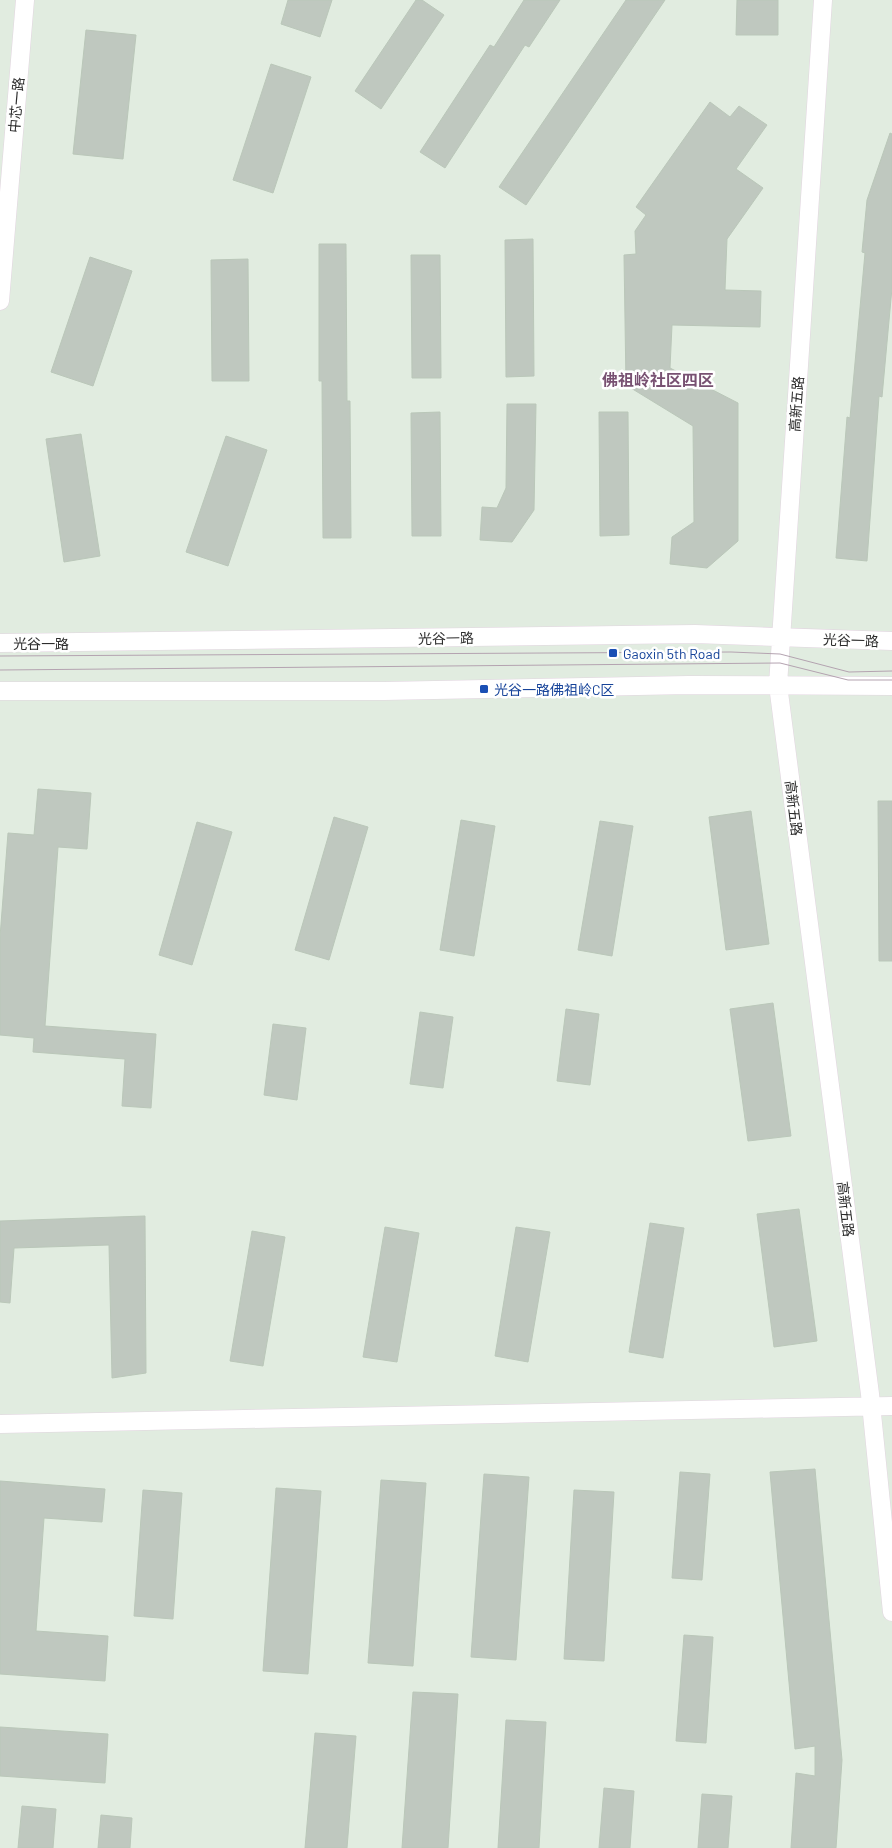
<svg xmlns="http://www.w3.org/2000/svg" width="892" height="1848" viewBox="0 0 892 1848" font-family="Barlow,'Noto Sans SC',sans-serif">
  <style>
    .building { fill: #bfc8bf; stroke: #bac7b9 }
    .lines { fill: none; stroke-linecap: round; stroke-linejoin: round }
    .secondary-casing { stroke: #e2d5e0; stroke-width: 19 }
    .secondary { stroke: #fff; stroke-width: 18 }
    .tram { stroke: #b4a3b0; stroke-width: 1 }
    .transit-dot { fill: #1a4fb4; stroke: #fff; stroke-width: 2 }
    .labels { text-anchor: middle; dominant-baseline: central; stroke-width: 5; stroke-linejoin: round; paint-order: stroke }
    .street-label { font-size: 14px; fill: #2c2c2c; stroke: #fff }
    .transit-label { font-size: 14px; fill: #164399; stroke: #fff; text-anchor: start }
    .quarter-label { font-size: 16px; font-weight: bold; fill: #785172; stroke: #fff }
  </style>
  <rect width="100%" height="100%" fill="#e1ece0"/>
  <!-- building -->
  <path class="building" d="M 288,0 L 332,0 L 320,37 L 281,24 Z
    M 416,0 L 422,0 L 444,15 L 381,109 L 355,91 Z
    M 524,0 L 560,0 L 529,47 L 525,45 L 445,168 L 420,152 L 490,45 L 494,47 Z
    M 626,0 L 665,0 L 526,205 L 499,187 Z
    M 737,0 L 778,0 L 778,35 L 736,35 Z
    M 86,30 L 136,35 L 123,159 L 73,154 Z
    M 271,64 L 311,77 L 273,193 L 233,180 Z
    M 710,102 L 730,117 L 739,106 L 767,125 L 736,169 L 763,188 L 727,239 L 725,290 L 761,291 L 760,327 L 672,325 L 670,368 L 738,403 L 738,541 L 707,568 L 670,564 L 672,537 L 694,522 L 693,426 L 626,385 L 624,255 L 636,254 L 635,231 L 646,215 L 636,207 Z
    M 890,133 L 892,134 L 892,288 L 882,397 L 879,396 L 867,561 L 836,558 L 847,417 L 850,418 L 865,253 L 862,252 L 867,200 Z
    M 533,239 L 534,376 L 506,377 L 505,240 Z
    M 319,244 L 346,244 L 347,401 L 350,401 L 351,538 L 323,538 L 322,381 L 319,381 Z
    M 411,255 L 440,255 L 441,378 L 412,378 Z
    M 90,257 L 132,271 L 93,386 L 51,372 Z
    M 248,259 L 249,381 L 212,381 L 211,260 Z
    M 507,404 L 536,404 L 534,510 L 512,542 L 480,540 L 482,507 L 497,508 L 506,488 Z
    M 440,412 L 441,536 L 412,536 L 411,413 Z
    M 599,412 L 628,412 L 629,535 L 600,536 Z
    M 81,434 L 100,556 L 64,562 L 46,439 Z
    M 226,436 L 267,450 L 228,566 L 186,552 Z
    M 38,789 L 91,793 L 87,849 L 58,847 L 45,1026 L 156,1034 L 151,1108 L 122,1106 L 125,1059 L 33,1052 L 34,1038 L 0,1035 L 0,937 L 8,833 L 34,835 Z
    M 878,801 L 892,801 L 892,961 L 879,961 Z
    M 751,811 L 769,944 L 726,950 L 709,817 Z
    M 334,817 L 368,827 L 329,960 L 295,950 Z
    M 461,820 L 495,826 L 474,956 L 440,950 Z
    M 600,821 L 633,826 L 612,956 L 578,950 Z
    M 197,822 L 232,832 L 192,965 L 159,955 Z
    M 773,1003 L 791,1136 L 748,1141 L 730,1009 Z
    M 566,1009 L 599,1014 L 590,1085 L 557,1081 Z
    M 420,1012 L 453,1017 L 443,1088 L 410,1084 Z
    M 273,1024 L 306,1028 L 297,1100 L 264,1095 Z
    M 799,1209 L 817,1341 L 774,1347 L 757,1214 Z
    M 145,1216 L 146,1373 L 112,1378 L 109,1245 L 14,1248 L 10,1303 L 0,1302 L 0,1221 Z
    M 650,1223 L 684,1228 L 663,1358 L 629,1352 Z
    M 385,1227 L 419,1233 L 397,1362 L 363,1357 Z
    M 516,1227 L 550,1232 L 528,1362 L 495,1356 Z
    M 252,1231 L 285,1237 L 263,1366 L 230,1361 Z
    M 815,1469 L 842,1760 L 836,1848 L 791,1848 L 796,1773 L 815,1776 L 815,1746 L 795,1749 L 770,1472 Z
    M 680,1472 L 710,1474 L 702,1580 L 672,1578 Z
    M 484,1474 L 529,1477 L 516,1660 L 471,1657 Z
    M 381,1480 L 426,1483 L 413,1666 L 368,1663 Z
    M 0,1481 L 105,1489 L 102,1522 L 44,1518 L 36,1631 L 108,1636 L 105,1681 L 0,1674 Z
    M 276,1488 L 321,1491 L 308,1674 L 263,1671 Z
    M 143,1490 L 182,1493 L 173,1619 L 134,1616 Z
    M 574,1490 L 614,1492 L 604,1661 L 564,1659 Z
    M 684,1635 L 713,1637 L 706,1743 L 676,1741 Z
    M 413,1692 L 458,1694 L 448,1848 L 402,1848 Z
    M 506,1720 L 546,1722 L 539,1848 L 498,1848 Z
    M 0,1727 L 108,1734 L 105,1783 L 0,1776 Z
    M 315,1733 L 356,1736 L 347,1848 L 305,1848 Z
    M 604,1788 L 634,1791 L 630,1848 L 599,1848 Z
    M 702,1794 L 732,1796 L 728,1848 L 698,1848 Z
    M 22,1806 L 56,1809 L 53,1848 L 18,1848 Z
    M 101,1815 L 132,1818 L 130,1848 L 98,1848 Z"/>
  <g class="lines">
    <!-- secondary casing -->
    <g class="secondary-casing">
      <path id="secondary" d="M 823,0 L 778,685 L 870,1394 L 892,1612
        M 0,301 L 25,0
        M 0,643 L 695,634 L 892,641
        M 0,691 L 384,691 L 689,685 L 892,686
        M 0,1424 L 892,1406"/>
    </g>
    <!-- secondary -->
    <use href="#secondary" class="secondary"/>
    <!-- tram -->
    <path class="tram" d="M 0,656 L 731,652 L 780,654 L 849,672 L 892,671
      M 0,670 L 780,663 L 848,680 L 892,680"/>
  </g>
  <!-- markers -->
  <g class="transit-dot">
    <rect x="608" y="648" width="10" height="10" rx="2.5"/>
    <rect x="479" y="684" width="10" height="10" rx="2.5"/>
  </g>
  <g class="labels">
    <!-- street labels -->
    <g class="street-label">
      <text transform="translate(16 105) rotate(-85)">中芯一路</text>
      <text transform="translate(796 404) rotate(-86)">高新五路</text>
      <text transform="translate(446 638) rotate(-1)">光谷一路</text>
      <text transform="translate(851 640) rotate(2)">光谷一路</text>
      <text x="41" y="643">光谷一路</text>
      <text transform="translate(794 808) rotate(83)">高新五路</text>
      <text transform="translate(846 1209) rotate(83)">高新五路</text>
    </g>
    <!-- transit labels -->
    <g class="transit-label">
      <text x="623" y="653">Gaoxin 5th Road</text>
      <text x="494" y="689">光谷一路佛祖岭C区</text>
    </g>
    <!-- quarter labels -->
    <g class="quarter-label">
      <text x="658" y="379">佛祖岭社区四区</text>
    </g>
  </g>
</svg>
